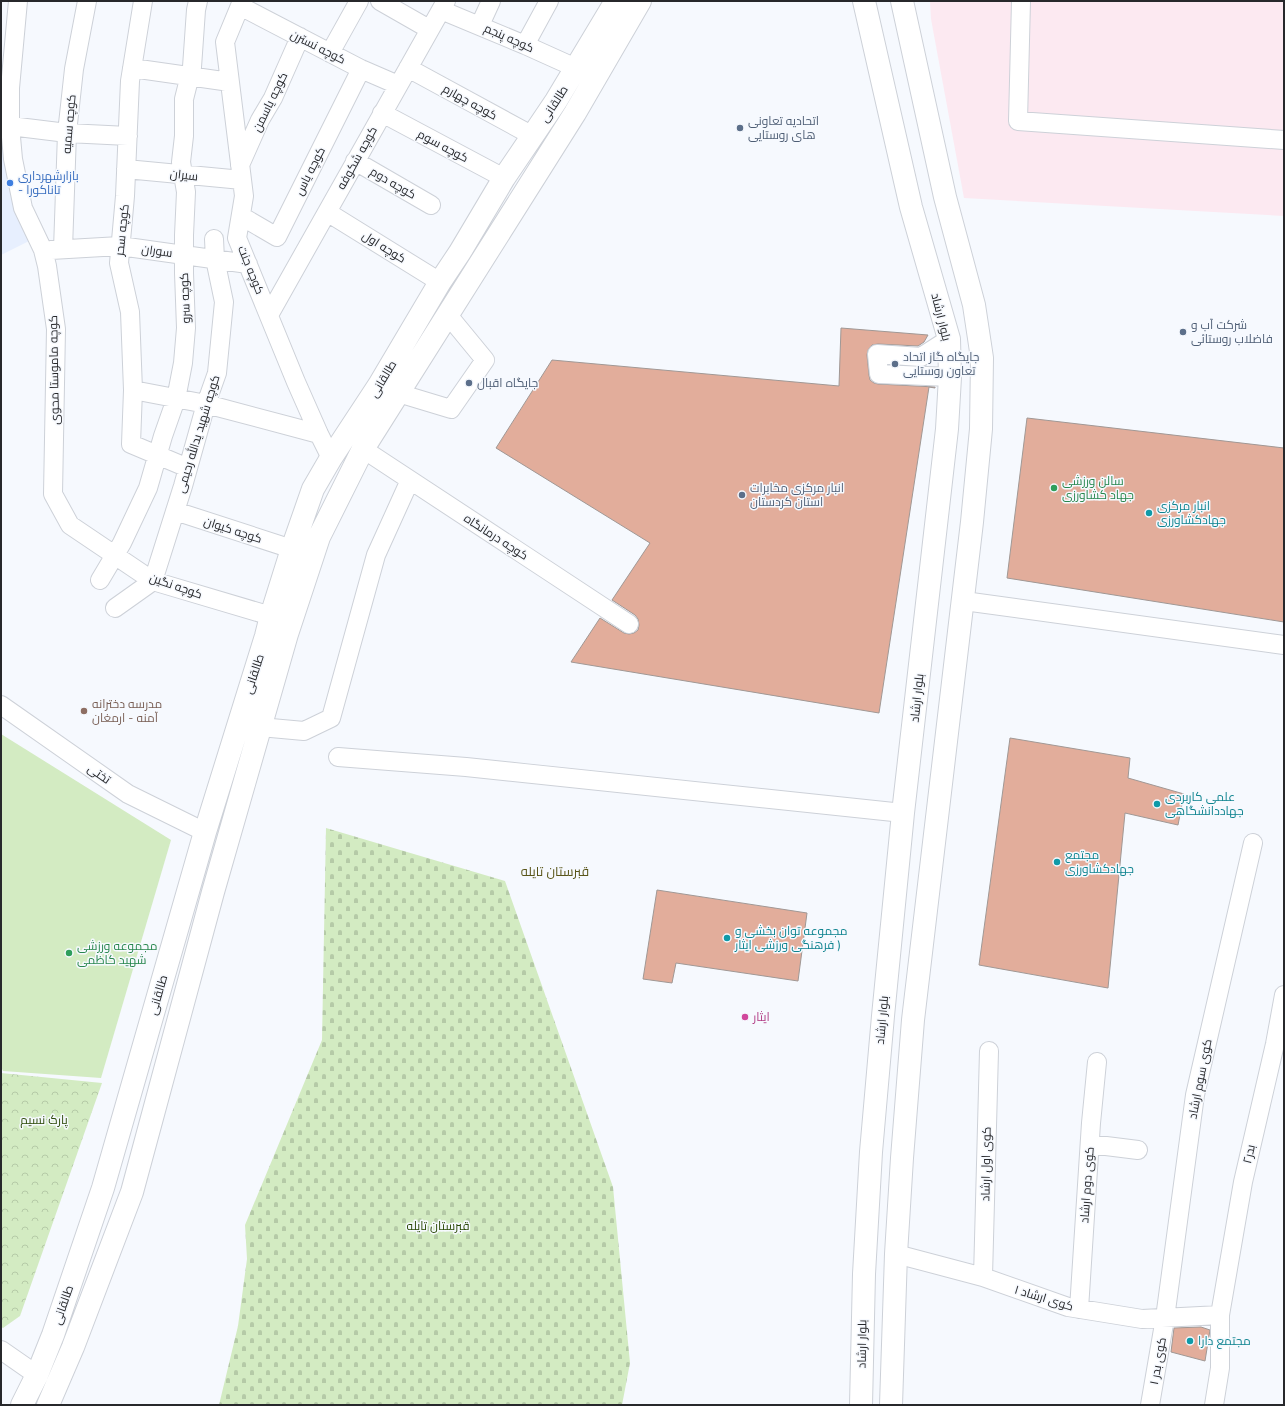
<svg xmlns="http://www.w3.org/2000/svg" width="1285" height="1406" viewBox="0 0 1285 1406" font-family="'Nunito Sans',Cairo,sans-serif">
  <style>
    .built { fill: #e7effe }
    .education { fill: #fce9f1 }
    .forest { fill: url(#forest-crowns) }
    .cemetery { fill: url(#cemetery-stones) }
    .pitch { fill: #d3ebc2 }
    .building { fill: #e2ad9b; stroke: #a09895 }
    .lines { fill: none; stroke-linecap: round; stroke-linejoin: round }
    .minor-casing { stroke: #cdd1d8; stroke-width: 20 }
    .major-casing { stroke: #cdd1d8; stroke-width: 24 }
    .minor { stroke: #fff; stroke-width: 18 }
    .major { stroke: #fff; stroke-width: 22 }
    .service-dot { fill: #5c6f8a; stroke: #f6f9fe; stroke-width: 1.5 }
    .shop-dot { fill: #3f7fe0; stroke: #f6f9fe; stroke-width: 1.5 }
    .leisure-dot { fill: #2e9e5b; stroke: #f6f9fe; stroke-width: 1.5 }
    .culture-dot { fill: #0f9aa8; stroke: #f6f9fe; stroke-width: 1.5 }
    .education-dot { fill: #8d6e63; stroke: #f6f9fe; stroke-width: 1.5 }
    .hotel-dot { fill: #d1479c; stroke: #f6f9fe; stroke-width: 1.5 }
    .labels { text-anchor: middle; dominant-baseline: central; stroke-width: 3; stroke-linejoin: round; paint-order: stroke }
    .street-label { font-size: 12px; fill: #27282b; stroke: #f6f9fe }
    .service-label { font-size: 12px; fill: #4e5e75; stroke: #f6f9fe; text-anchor: start }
    .shop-label { font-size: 12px; fill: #366cbe; stroke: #f6f9fe; text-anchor: start }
    .leisure-label { font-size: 12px; fill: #27864d; stroke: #f6f9fe; text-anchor: start }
    .culture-label { font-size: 12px; fill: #0d838f; stroke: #f6f9fe; text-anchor: start }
    .education-label { font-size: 12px; fill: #785e54; stroke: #f6f9fe; text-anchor: start }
    .hotel-label { font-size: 12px; fill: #b23c85; stroke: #f6f9fe; text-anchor: start }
    .park-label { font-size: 12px; fill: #2a4905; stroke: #f6f9fe }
    .neighbourhood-label { font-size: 13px; fill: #595519; stroke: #f6f9fe }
  </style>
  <defs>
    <pattern id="forest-crowns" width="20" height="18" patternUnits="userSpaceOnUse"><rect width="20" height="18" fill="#d3ebc2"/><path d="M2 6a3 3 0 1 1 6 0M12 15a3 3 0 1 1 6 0" fill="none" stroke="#b5caa7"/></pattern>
    <pattern id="cemetery-stones" width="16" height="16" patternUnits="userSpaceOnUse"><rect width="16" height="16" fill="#d3ebc2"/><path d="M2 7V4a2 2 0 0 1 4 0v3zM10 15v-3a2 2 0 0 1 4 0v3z" fill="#b5caa7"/></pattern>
  </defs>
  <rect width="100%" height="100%" fill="#f6f9fe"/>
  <!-- built -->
  <path class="built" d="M 1,76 L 15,83 L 10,126 L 35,238 L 1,255 Z"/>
  <!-- education -->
  <path class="education" d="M 930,1 L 1284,1 L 1284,216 L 964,198 L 931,19 Z"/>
  <!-- forest -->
  <path class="forest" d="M 1,1073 L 102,1083 L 20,1316 L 3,1328 L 1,1327 Z"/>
  <!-- cemetery -->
  <path class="cemetery" d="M 326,828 L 505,881 L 613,1187 L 630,1363 L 622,1405 L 219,1405 L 238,1326 L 247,1259 L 245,1225 L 322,1040 Z"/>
  <!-- pitch -->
  <path class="pitch" d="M 1,734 L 171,840 L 101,1078 L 3,1071 L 1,1067 Z"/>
  <!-- building -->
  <path class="building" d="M 841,328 L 928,335 L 924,342 L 918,346 L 878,344 L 872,345 L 868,350 L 867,355 L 869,375 L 870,380 L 874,383 L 878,384 L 935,387 L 935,388 L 929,387 L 879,713 L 571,662 L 600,618 L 624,633 L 629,634 L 634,633 L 638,630 L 639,625 L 638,619 L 635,615 L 612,600 L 650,543 L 496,448 L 552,360 L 839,386 Z
    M 1027,418 L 1284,448 L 1284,622 L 1007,578 Z
    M 1010,738 L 1130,758 L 1128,778 L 1184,794 L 1178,825 L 1125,813 L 1108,988 L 979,965 Z
    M 657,890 L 807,913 L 798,981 L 676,963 L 672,983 L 643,979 Z
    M 1201,1327 L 1210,1330 L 1205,1361 L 1171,1352 L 1174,1328 Z"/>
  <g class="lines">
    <!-- minor casing -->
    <g class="minor-casing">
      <path id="minor" d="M 18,1 L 10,88 L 10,126 L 13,159 L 23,208 L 43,250 L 47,266 L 56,329 L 53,494 L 70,525 L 153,581 L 271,616
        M 143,1 L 130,81 L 125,196 L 119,263 L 130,312 L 133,390 L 131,444 L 188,468
        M 242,1 L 225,42 L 244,196 L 237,238 L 296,382 L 319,434 L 331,458
        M 380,1 L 429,29
        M 1021,1 L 1018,121 L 1284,140
        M 240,6 L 361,69 L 398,85
        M 441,10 L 525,45 L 576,68
        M 480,25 L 491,1
        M 525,45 L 549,1
        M 330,53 L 359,1
        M 132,68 L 230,82
        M 408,68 L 533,136
        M 382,113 L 504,178
        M 10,126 L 67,133 L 128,136
        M 355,161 L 431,205
        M 240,165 L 260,120 L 273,98 L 300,37
        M 126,169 L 242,180
        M 327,212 L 440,282
        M 241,216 L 277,237 L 361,69
        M 63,249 L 67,133 L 74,69 L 87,1
        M 51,250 L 120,246 L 248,264
        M 269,315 L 446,1
        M 949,339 L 921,357 L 877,354 L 879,374 L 950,377
        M 133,390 L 206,404 L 319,434
        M 398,393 L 451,409 L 485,360 L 448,315
        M 363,449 L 629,624
        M 175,511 L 292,549
        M 100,580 L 122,543 L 148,488 L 163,436 L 176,399 L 183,363 L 186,328 L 184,273 L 184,235 L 186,192 L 181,162 L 184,136 L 184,99 L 192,67 L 196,10 L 198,1
        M 964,601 L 1284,645
        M 115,608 L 153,581 L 183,486 L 206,404 L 217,373 L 224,302 L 215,259 L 214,239
        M 1,705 L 128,794 L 205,832
        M 260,727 L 304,731 L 331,718 L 376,555 L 410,480
        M 338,757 L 466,767 L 903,813
        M 1090,1144 L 1138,1150
        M 896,1254 L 983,1277 L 1068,1307 L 1142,1319 L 1220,1315
        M 983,1277 L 989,1051
        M 1079,1309 L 1091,1123 L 1097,1062
        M 1,1350 L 37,1375
        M 1150,1405 L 1165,1318 L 1195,1095 L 1253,843
        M 1214,1405 L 1220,1368 L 1220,1315 L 1243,1182 L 1275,1044 L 1284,995"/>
    </g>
    <!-- major casing -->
    <g class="major-casing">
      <path id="major" d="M 22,1405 L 37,1375 L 53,1335 L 103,1188 L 205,832 L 266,636 L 271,616 L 292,549 L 313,489 L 331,458 L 379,385 L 440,282 L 460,252 L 504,178 L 556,101 L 616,1
        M 48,1405 L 73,1347 L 132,1192 L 213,892 L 287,634 L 319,537 L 363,449 L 575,113 L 640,1
        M 861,1405 L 864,1274 L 871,1152 L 883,1016 L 903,813 L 947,429 L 950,377 L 949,339 L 911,207 L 864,1
        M 891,1405 L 896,1254 L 902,1158 L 913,1020 L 972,522 L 981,429 L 982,358 L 974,305 L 945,197 L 902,1"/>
    </g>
    <!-- minor -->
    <use href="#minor" class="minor"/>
    <!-- major -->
    <use href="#major" class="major"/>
  </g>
  <!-- markers -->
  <g class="service-dot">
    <circle cx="740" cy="128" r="4"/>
    <circle cx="1183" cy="332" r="4"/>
    <circle cx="895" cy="364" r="4"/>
    <circle cx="469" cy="383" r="4"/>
    <circle cx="742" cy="495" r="4"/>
  </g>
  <circle class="shop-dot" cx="10" cy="183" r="4"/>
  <g class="leisure-dot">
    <circle cx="1054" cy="488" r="4"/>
    <circle cx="69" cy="953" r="4"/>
  </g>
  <g class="culture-dot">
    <circle cx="1149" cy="513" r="4"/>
    <circle cx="1157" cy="804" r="4"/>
    <circle cx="1057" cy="862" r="4"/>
    <circle cx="727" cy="938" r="4"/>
    <circle cx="1190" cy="1341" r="4"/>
  </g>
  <circle class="education-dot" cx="84" cy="711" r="4"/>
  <circle class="hotel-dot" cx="745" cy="1017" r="4"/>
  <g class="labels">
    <!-- street labels -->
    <g class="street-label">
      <text transform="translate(509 38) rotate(24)">کوچه پنجم</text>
      <text transform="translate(318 47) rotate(27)">کوچه نسترن</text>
      <text transform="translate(270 102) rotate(-64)">کوچه یاسمن</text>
      <text transform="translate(470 102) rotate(29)">کوچه چهارم</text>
      <text transform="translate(554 104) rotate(-57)">طالقانی</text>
      <text transform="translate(69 124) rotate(-85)">کوچه سمیه</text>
      <text transform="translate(443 146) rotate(28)">کوچه سوم</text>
      <text transform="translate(357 158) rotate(-61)">کوچه شکوفه</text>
      <text transform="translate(310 171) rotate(-63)">کوچه یاس</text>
      <text transform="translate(184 175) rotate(6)">سیران</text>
      <text transform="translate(393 183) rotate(30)">کوچه دوم</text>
      <text transform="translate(122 230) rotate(-84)">کوچه سحر</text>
      <text transform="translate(384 247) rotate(32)">کوچه اول</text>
      <text transform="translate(157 251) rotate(8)">سوران</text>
      <text transform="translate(251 270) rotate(68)">کوچه جنت</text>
      <text transform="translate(185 298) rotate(-92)">کوچه سرو</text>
      <text transform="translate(941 317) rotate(76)">بلوار ارشاد</text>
      <text transform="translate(54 370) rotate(-91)">کوچه ماموستا محوی</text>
      <text transform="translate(383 379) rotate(-59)">طالقانی</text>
      <text transform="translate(198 434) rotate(-73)">کوچه شهید یدالله رحیمی</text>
      <text transform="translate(233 530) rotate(18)">کوچه کیوان</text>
      <text transform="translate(496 537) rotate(33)">کوچه درمانگاه</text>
      <text transform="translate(176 586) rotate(19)">کوچه نگین</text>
      <text transform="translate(254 674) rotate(-72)">طالقانی</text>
      <text transform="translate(917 698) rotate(-84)">بلوار ارشاد</text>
      <text transform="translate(99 774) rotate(35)">تختی</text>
      <text transform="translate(158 995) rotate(-74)">طالقانی</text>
      <text transform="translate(882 1020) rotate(-85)">بلوار ارشاد</text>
      <text transform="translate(1200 1079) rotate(-79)">کوی سوم ارشاد</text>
      <text transform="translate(1249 1154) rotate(-77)">بدر۲</text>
      <text transform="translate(986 1164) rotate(-89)">کوی اول ارشاد</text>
      <text transform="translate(1087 1185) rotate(-86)">کوی دوم ارشاد</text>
      <text transform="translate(1044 1298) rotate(17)">کوی ارشاد ۱</text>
      <text transform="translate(63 1305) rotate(-71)">طالقانی</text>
      <text transform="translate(862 1344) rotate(-89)">بلوار ارشاد</text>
      <text transform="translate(1158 1361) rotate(-80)">کوی بدر ۱</text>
    </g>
    <!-- service labels -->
    <g class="service-label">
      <text x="748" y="121">اتحادیه تعاونی<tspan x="748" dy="14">های روستایی</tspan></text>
      <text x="1191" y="325">شرکت آب و<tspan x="1191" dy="14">فاضلاب روستائی</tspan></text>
      <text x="903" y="357">جایگاه گاز اتحاد<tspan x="903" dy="14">تعاون روستایی</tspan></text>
      <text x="477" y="383">جایگاه اقبال</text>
      <text x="750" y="488">انبار مرکزی مخابرات<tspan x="750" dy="14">استان کردستان</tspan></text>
    </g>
    <!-- shop labels -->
    <g class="shop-label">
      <text x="18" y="176">بازارشهرداری<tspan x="18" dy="14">- تاناکورا</tspan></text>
    </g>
    <!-- leisure labels -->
    <g class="leisure-label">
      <text x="1062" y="481">سالن ورزشی<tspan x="1062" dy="14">جهاد کشاورزی</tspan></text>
      <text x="77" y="946">مجموعه ورزشی<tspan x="77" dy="14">شهید کاظمی</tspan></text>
    </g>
    <!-- culture labels -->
    <g class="culture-label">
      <text x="1157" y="506">انبار مرکزی<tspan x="1157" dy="14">جهادکشاورزی</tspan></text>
      <text x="1165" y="797">علمی کاربردی<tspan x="1165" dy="14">جهاددانشگاهی</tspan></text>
      <text x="1065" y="855">مجتمع<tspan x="1065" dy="14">جهادکشاورزی</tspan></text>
      <text x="735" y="931">مجموعه توان بخشی و<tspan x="735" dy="14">فرهنگی ورزشی ایثار )</tspan></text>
      <text x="1198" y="1341">مجتمع دارا</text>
    </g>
    <!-- education labels -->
    <g class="education-label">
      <text x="92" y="704">مدرسه دخترانه<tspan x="92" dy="14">آمنه - ارمغان</tspan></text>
    </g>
    <!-- hotel labels -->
    <g class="hotel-label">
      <text x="753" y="1017">ایثار</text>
    </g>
    <!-- park labels -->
    <g class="park-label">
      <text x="44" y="1120">پارک نسیم</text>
      <text x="438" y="1226">قبرستان تایله</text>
    </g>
    <!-- neighbourhood labels -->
    <g class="neighbourhood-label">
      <text x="555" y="872">قبرستان تایله</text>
    </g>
  </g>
  <!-- border -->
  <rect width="1285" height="1406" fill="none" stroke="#27282b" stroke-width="4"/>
</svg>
